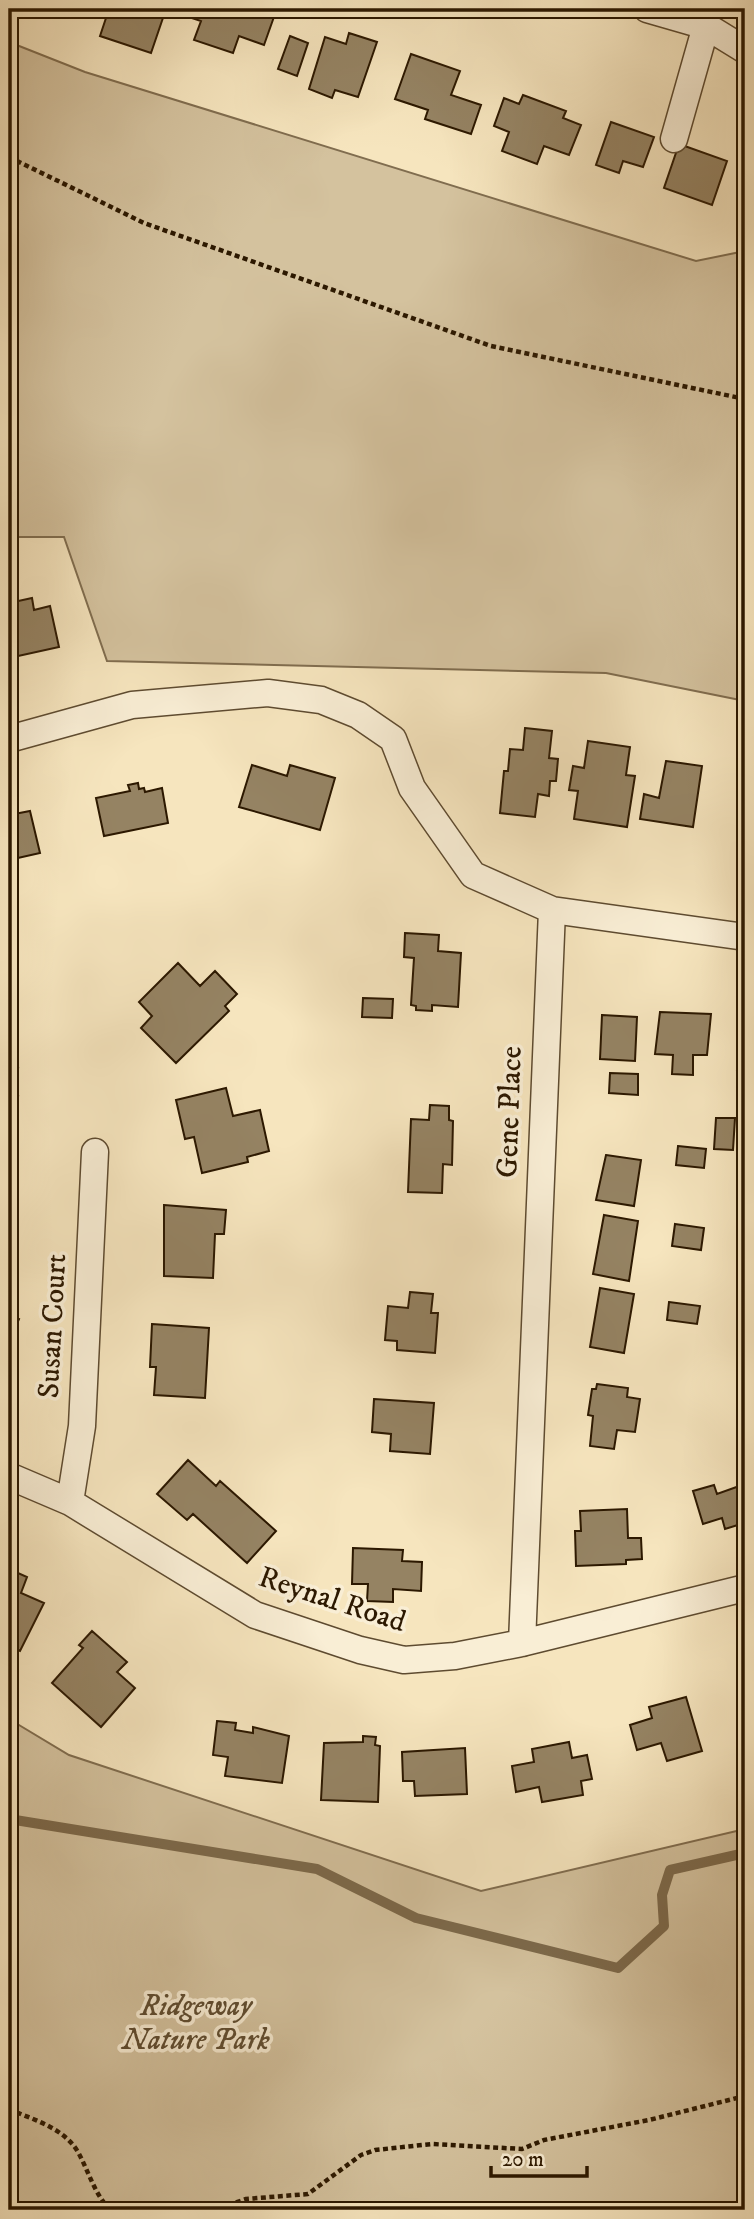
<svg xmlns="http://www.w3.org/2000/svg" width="754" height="2219" viewBox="0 0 754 2219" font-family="'IM FELL DW Pica',serif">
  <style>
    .green { fill: #d4c29e; stroke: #806d4f; stroke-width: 2 }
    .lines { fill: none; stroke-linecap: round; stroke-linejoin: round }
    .stream { stroke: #7c694b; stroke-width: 10 }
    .building { fill: #958363; stroke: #2c1800; stroke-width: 2 }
    .street-casing { stroke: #5e4b30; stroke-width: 29 }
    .path { stroke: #2c1800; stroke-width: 4.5; stroke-dasharray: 5 3.5; stroke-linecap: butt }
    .street { stroke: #f9eed5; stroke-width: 26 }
    .labels { text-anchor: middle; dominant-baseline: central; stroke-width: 7; stroke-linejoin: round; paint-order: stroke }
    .street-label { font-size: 30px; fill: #2c1800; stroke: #f9eed5 }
    .park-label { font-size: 30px; font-style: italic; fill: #5e4b2f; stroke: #f9eed5 }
  </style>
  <rect width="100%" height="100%" fill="#f6e5be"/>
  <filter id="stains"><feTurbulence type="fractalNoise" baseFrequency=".00286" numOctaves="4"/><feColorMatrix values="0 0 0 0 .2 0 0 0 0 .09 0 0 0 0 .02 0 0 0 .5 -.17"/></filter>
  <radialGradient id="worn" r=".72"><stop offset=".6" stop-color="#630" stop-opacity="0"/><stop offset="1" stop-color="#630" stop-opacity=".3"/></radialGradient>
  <!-- green -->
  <path class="green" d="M 9,42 L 85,72 L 696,261 L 745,251 L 745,701 L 606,673 L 107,661 L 64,537 L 9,537 Z
    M 9,1719 L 69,1755 L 481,1891 L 745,1829 L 745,2210 L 9,2210 Z"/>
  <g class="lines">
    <!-- stream -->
    <path class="stream" d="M 9,1819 L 317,1869 L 416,1918 L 618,1968 L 664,1926 L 662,1895 L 670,1870 L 745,1853"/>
  </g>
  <!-- building -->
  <path class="building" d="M 109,9 L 166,9 L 151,53 L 100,36 Z
    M 188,9 L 260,9 L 275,14 L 264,45 L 239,36 L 233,53 L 194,40 L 201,21 L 186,16 Z
    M 349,33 L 377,42 L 358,97 L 335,90 L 332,98 L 309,89 L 325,37 L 346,44 Z
    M 290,36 L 308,43 L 297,76 L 278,69 Z
    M 411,54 L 460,71 L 451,95 L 481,105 L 471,134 L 425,119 L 428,110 L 395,99 Z
    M 523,95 L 566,111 L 563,118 L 581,125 L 569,155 L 544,146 L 537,164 L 502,151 L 509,132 L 494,126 L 504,98 L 519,104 Z
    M 611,122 L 654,137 L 643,167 L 623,161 L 619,173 L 596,165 Z
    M 679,144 L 727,161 L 712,205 L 664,188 Z
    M 32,598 L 34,610 L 50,606 L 59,647 L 9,658 L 9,603 Z
    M 525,728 L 552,731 L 549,758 L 558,759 L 556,781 L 550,781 L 549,796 L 538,794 L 535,817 L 500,813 L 504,771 L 508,771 L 510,749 L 523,750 Z
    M 588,741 L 630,747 L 626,775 L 635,776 L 627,827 L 574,819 L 578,791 L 569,790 L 573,766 L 584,768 Z
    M 666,761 L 702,766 L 693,827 L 640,819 L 644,794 L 659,798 Z
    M 252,765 L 287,776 L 290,765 L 335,778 L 320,830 L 239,807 Z
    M 138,783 L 139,789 L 144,788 L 145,792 L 162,788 L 168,823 L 104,836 L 96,798 L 130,791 L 128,785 Z
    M 30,811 L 40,853 L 9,860 L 9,815 Z
    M 405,933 L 439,935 L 438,951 L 461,953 L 458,1007 L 432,1005 L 432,1011 L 416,1010 L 416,1006 L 411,1005 L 414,958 L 404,957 Z
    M 178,963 L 200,986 L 215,971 L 237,994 L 225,1006 L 229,1011 L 176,1063 L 141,1028 L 152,1016 L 139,1002 Z
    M 363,998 L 393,999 L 392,1018 L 362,1017 Z
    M 660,1012 L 711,1014 L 707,1055 L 693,1055 L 693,1075 L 672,1074 L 673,1055 L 655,1054 Z
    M 602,1015 L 637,1017 L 635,1061 L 600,1059 Z
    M 740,1023 L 745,1024 L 745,1070 L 737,1070 Z
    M 9,1062 L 18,1068 L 9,1081 Z
    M 610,1073 L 638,1074 L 638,1095 L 609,1093 Z
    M 226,1088 L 233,1116 L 260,1110 L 269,1151 L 247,1157 L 248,1162 L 202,1173 L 194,1137 L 185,1139 L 176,1100 Z
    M 9,1090 L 18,1096 L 9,1109 Z
    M 430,1105 L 449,1106 L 449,1120 L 453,1121 L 452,1165 L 443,1164 L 442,1193 L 408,1192 L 411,1119 L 429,1120 Z
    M 716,1118 L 735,1118 L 733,1150 L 714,1149 Z
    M 678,1146 L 706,1149 L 704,1168 L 676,1165 Z
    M 606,1155 L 641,1160 L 634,1206 L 596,1200 Z
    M 164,1205 L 226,1210 L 224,1234 L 215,1234 L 213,1278 L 164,1276 Z
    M 604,1215 L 638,1221 L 629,1281 L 593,1274 Z
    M 675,1224 L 704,1228 L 701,1250 L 672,1246 Z
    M 600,1288 L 634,1294 L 624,1353 L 590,1347 Z
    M 410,1292 L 433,1294 L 431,1313 L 438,1313 L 435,1353 L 397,1350 L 397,1341 L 385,1340 L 388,1306 L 408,1308 Z
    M 669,1302 L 700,1306 L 697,1324 L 667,1320 Z
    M 9,1315 L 19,1319 L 9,1342 Z
    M 152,1324 L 209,1328 L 205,1398 L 154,1395 L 156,1367 L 150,1367 Z
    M 597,1384 L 628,1388 L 627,1397 L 640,1399 L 635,1432 L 617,1430 L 614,1449 L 590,1446 L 593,1416 L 588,1415 L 592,1389 L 596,1389 Z
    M 374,1399 L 434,1403 L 430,1454 L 390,1451 L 391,1434 L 372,1432 Z
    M 188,1460 L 216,1486 L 220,1481 L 276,1531 L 247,1563 L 193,1514 L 187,1520 L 157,1494 Z
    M 745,1484 L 745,1529 L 741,1524 L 725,1529 L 722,1518 L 703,1524 L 693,1491 L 714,1485 L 717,1494 Z
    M 627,1509 L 628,1538 L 641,1538 L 642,1559 L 626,1560 L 626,1564 L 576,1566 L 575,1531 L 581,1531 L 580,1511 Z
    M 353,1548 L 403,1550 L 402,1561 L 422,1562 L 421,1591 L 393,1589 L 393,1602 L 367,1601 L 368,1584 L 352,1584 Z
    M 9,1569 L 27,1577 L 21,1593 L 44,1603 L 20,1651 L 9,1646 Z
    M 92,1631 L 127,1662 L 117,1672 L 135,1688 L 101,1727 L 52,1683 L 83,1648 L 79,1645 Z
    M 686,1697 L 702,1751 L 667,1761 L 661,1743 L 637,1750 L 630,1725 L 652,1718 L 649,1707 Z
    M 217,1721 L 236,1723 L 235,1730 L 253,1733 L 253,1727 L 289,1736 L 282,1783 L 225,1776 L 228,1757 L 213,1755 Z
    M 363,1736 L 376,1737 L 375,1745 L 380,1746 L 378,1802 L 321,1800 L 324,1743 L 363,1742 Z
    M 569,1742 L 572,1758 L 587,1755 L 592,1779 L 581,1781 L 583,1795 L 542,1802 L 539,1787 L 516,1792 L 512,1766 L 534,1762 L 532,1749 Z
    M 465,1748 L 467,1794 L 415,1796 L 414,1781 L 403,1781 L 402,1752 Z"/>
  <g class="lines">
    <!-- street casing -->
    <g class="street-casing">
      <path id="street" d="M 647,9 L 706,26 L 745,50
        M 674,139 L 706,26 L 707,9
        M 9,739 L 132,705 L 268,693 L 321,700 L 358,715 L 393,739 L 412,788 L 473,875 L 552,910 L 522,1643
        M 552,910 L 745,937
        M 9,1476 L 70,1502 L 255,1615 L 360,1650 L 404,1660 L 455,1656 L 522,1643 L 745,1588
        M 70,1502 L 82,1426 L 95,1152"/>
    </g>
    <!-- path -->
    <path class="path" d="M 9,157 L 144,223 L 491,346 L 745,399
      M 9,2109 C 33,2120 63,2127 78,2152 C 89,2172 94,2193 110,2210
      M 109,2210 L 228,2205 L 246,2199 L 308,2194 L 361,2155 L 375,2150 L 432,2144 L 522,2149 L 544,2140 L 649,2120 L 745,2096"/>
    <!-- street -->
    <use href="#street" class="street"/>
  </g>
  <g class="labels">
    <!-- street labels -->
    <g class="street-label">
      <text transform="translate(510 1112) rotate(-88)">Gene Place</text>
      <text transform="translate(53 1326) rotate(-87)">Susan Court</text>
      <text transform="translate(332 1600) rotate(18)">Reynal Road</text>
    </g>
    <!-- park labels -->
    <g class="park-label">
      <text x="196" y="2006">Ridgeway<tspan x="196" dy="34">Nature Park</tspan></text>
    </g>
  </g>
  <!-- margin -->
  <rect width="754" height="2219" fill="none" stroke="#f6e5be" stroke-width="35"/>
  <rect x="10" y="10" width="733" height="2198" fill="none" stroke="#2c1800" stroke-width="3.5"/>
  <rect x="18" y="18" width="719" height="2184" fill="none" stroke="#2c1800" stroke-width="2"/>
  <!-- scale -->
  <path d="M491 2166v10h96v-10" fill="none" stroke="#2c1800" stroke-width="3.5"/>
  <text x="502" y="2166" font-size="21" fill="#2c1800" stroke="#f9eed5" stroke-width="5" paint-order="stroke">20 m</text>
  <rect width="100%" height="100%" filter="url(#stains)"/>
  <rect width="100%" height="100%" fill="url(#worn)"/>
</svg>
